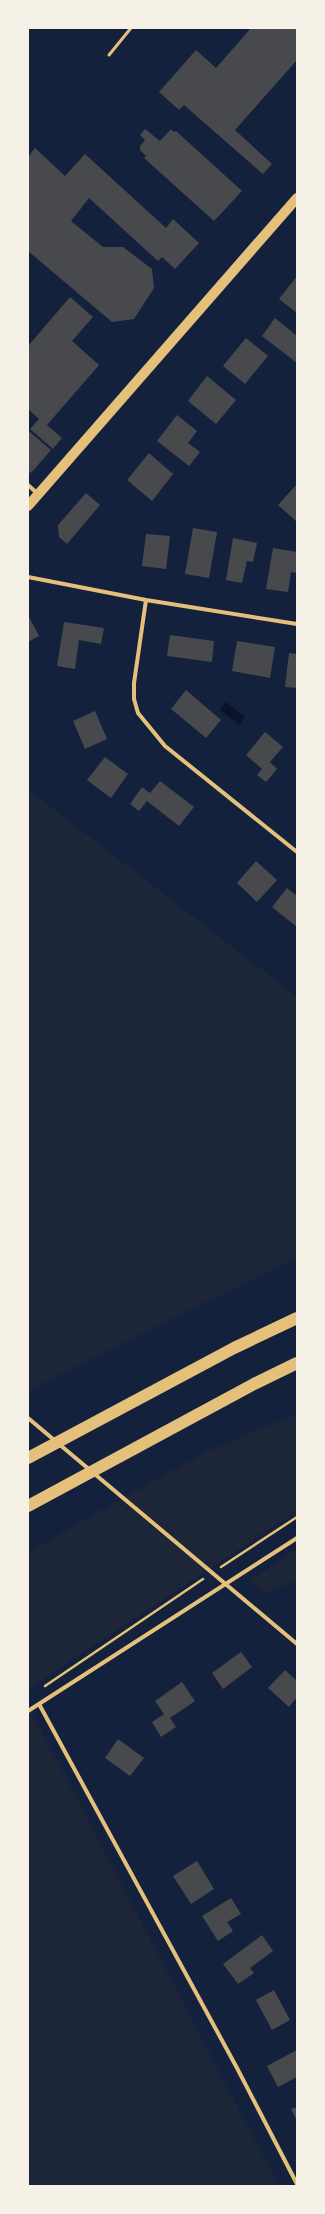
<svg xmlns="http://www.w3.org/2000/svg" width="325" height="2214" viewBox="0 0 325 2214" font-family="'Space Grotesk',sans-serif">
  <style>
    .green { fill: #1d2539 }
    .water { fill: #0b132b }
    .building { fill: #48494c }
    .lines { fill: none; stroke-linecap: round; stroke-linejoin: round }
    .path { stroke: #e5c07b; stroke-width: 2.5 }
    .service { stroke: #e5c07b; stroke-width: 3 }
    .minor { stroke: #e5c07b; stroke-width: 4 }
    .primary { stroke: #e5c07b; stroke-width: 10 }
    .motorway { stroke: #e5c07b; stroke-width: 12 }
  </style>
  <rect width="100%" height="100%" fill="#14213d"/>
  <!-- green -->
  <path class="green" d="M 28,789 L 297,997 L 297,1257 L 28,1391 Z
    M 297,1413 L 297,1511 L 28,1689 L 28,1553 L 96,1513 L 210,1450 Z
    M 297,1549 L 297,1580 L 264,1594 L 251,1580 Z
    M 28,1705 L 279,2186 L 28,2186 Z"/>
  <!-- water -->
  <path class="water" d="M 226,702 L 245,717 L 239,725 L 220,710 Z"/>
  <!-- building -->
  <path class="building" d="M 251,28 L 297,28 L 297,60 L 235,130 L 272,164 L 263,174 L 184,105 L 179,110 L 159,92 L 196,50 L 216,68 Z
    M 145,129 L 160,141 L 171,129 L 174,132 L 176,131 L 242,191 L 214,221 L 144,158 L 146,156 L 140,150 L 140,146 L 145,140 L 140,135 Z
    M 35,148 L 65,176 L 85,154 L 166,228 L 173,219 L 199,243 L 175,269 L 162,257 L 158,261 L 89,198 L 71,221 L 103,247 L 123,247 L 152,269 L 154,288 L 134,319 L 112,322 L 28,251 L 28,157 Z
    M 297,276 L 297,313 L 279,299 Z
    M 70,297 L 93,317 L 72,341 L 99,365 L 47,425 L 62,438 L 53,449 L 30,429 L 39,419 L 28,409 L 28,346 Z
    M 275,318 L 297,336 L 297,363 L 262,336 Z
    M 246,338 L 268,356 L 245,384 L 223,366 Z
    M 207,376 L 236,400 L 216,424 L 188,401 Z
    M 177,415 L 197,431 L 188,443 L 200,452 L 189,466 L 157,441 Z
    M 30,432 L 51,450 L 31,473 L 28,470 L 28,433 Z
    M 149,453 L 173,474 L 152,501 L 127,480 Z
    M 297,484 L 297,522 L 278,505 Z
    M 86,493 L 100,505 L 67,544 L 59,537 L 58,525 Z
    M 193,528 L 217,532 L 209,578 L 185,574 Z
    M 146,534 L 170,536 L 166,569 L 142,566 Z
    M 233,538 L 257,543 L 253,562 L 247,561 L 242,583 L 226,580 Z
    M 273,548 L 297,552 L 297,573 L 291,572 L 288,592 L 266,589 Z
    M 28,615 L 39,636 L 28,642 Z
    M 64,622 L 104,628 L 101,644 L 79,640 L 75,669 L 57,666 Z
    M 170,635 L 214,641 L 212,662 L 167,656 Z
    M 237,641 L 275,647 L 270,678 L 232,671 Z
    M 289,653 L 297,654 L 297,688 L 285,687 Z
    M 186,690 L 221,720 L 206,738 L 171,709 Z
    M 95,711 L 107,739 L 85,749 L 73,721 Z
    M 265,732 L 283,747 L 270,762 L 277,769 L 266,782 L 257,775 L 262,769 L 246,755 Z
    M 105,757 L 128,774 L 111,798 L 87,780 Z
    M 160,781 L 194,807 L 179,826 L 147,801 L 139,811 L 130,804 L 142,787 L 150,793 Z
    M 256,861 L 277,880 L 257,902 L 237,883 Z
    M 287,888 L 297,896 L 297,927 L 272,907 Z
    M 241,1652 L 252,1667 L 223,1689 L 212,1673 Z
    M 285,1670 L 297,1681 L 297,1697 L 289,1707 L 268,1688 Z
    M 182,1682 L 195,1701 L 170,1718 L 176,1727 L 161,1737 L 152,1722 L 164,1714 L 155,1701 Z
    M 118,1739 L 144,1758 L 130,1776 L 105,1758 Z
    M 197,1861 L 214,1889 L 191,1904 L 173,1876 Z
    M 231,1898 L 241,1914 L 227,1922 L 233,1931 L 218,1941 L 202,1916 Z
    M 262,1935 L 273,1951 L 250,1968 L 254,1973 L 238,1984 L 223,1964 Z
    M 274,1990 L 290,2020 L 272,2030 L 256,2000 Z
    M 297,2050 L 297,2077 L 278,2087 L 267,2066 Z
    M 297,2107 L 297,2121 L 291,2109 Z"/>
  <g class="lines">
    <!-- path -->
    <path class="path" d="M 221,1567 L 297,1517
      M 45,1686 L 203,1579"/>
    <!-- service -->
    <path class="service" d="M 109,55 L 131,28"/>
    <!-- minor -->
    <path class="minor" d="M 28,485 L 38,494
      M 28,577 L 146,600 L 297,624
      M 146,600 L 134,683 L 134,699 L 138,713 L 165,746 L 297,852
      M 28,1418 L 297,1644
      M 39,1704 L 237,2068 L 297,2184
      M 28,1711 L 297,1538"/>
    <!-- primary -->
    <path class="primary" d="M 28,506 L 297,198"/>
    <!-- motorway -->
    <path class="motorway" d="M 28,1458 L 234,1348 L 297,1318
      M 28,1506 L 254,1384 L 297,1363"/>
  </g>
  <!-- border -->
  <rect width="325" height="2214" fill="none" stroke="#f6f1e7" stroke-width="58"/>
</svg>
